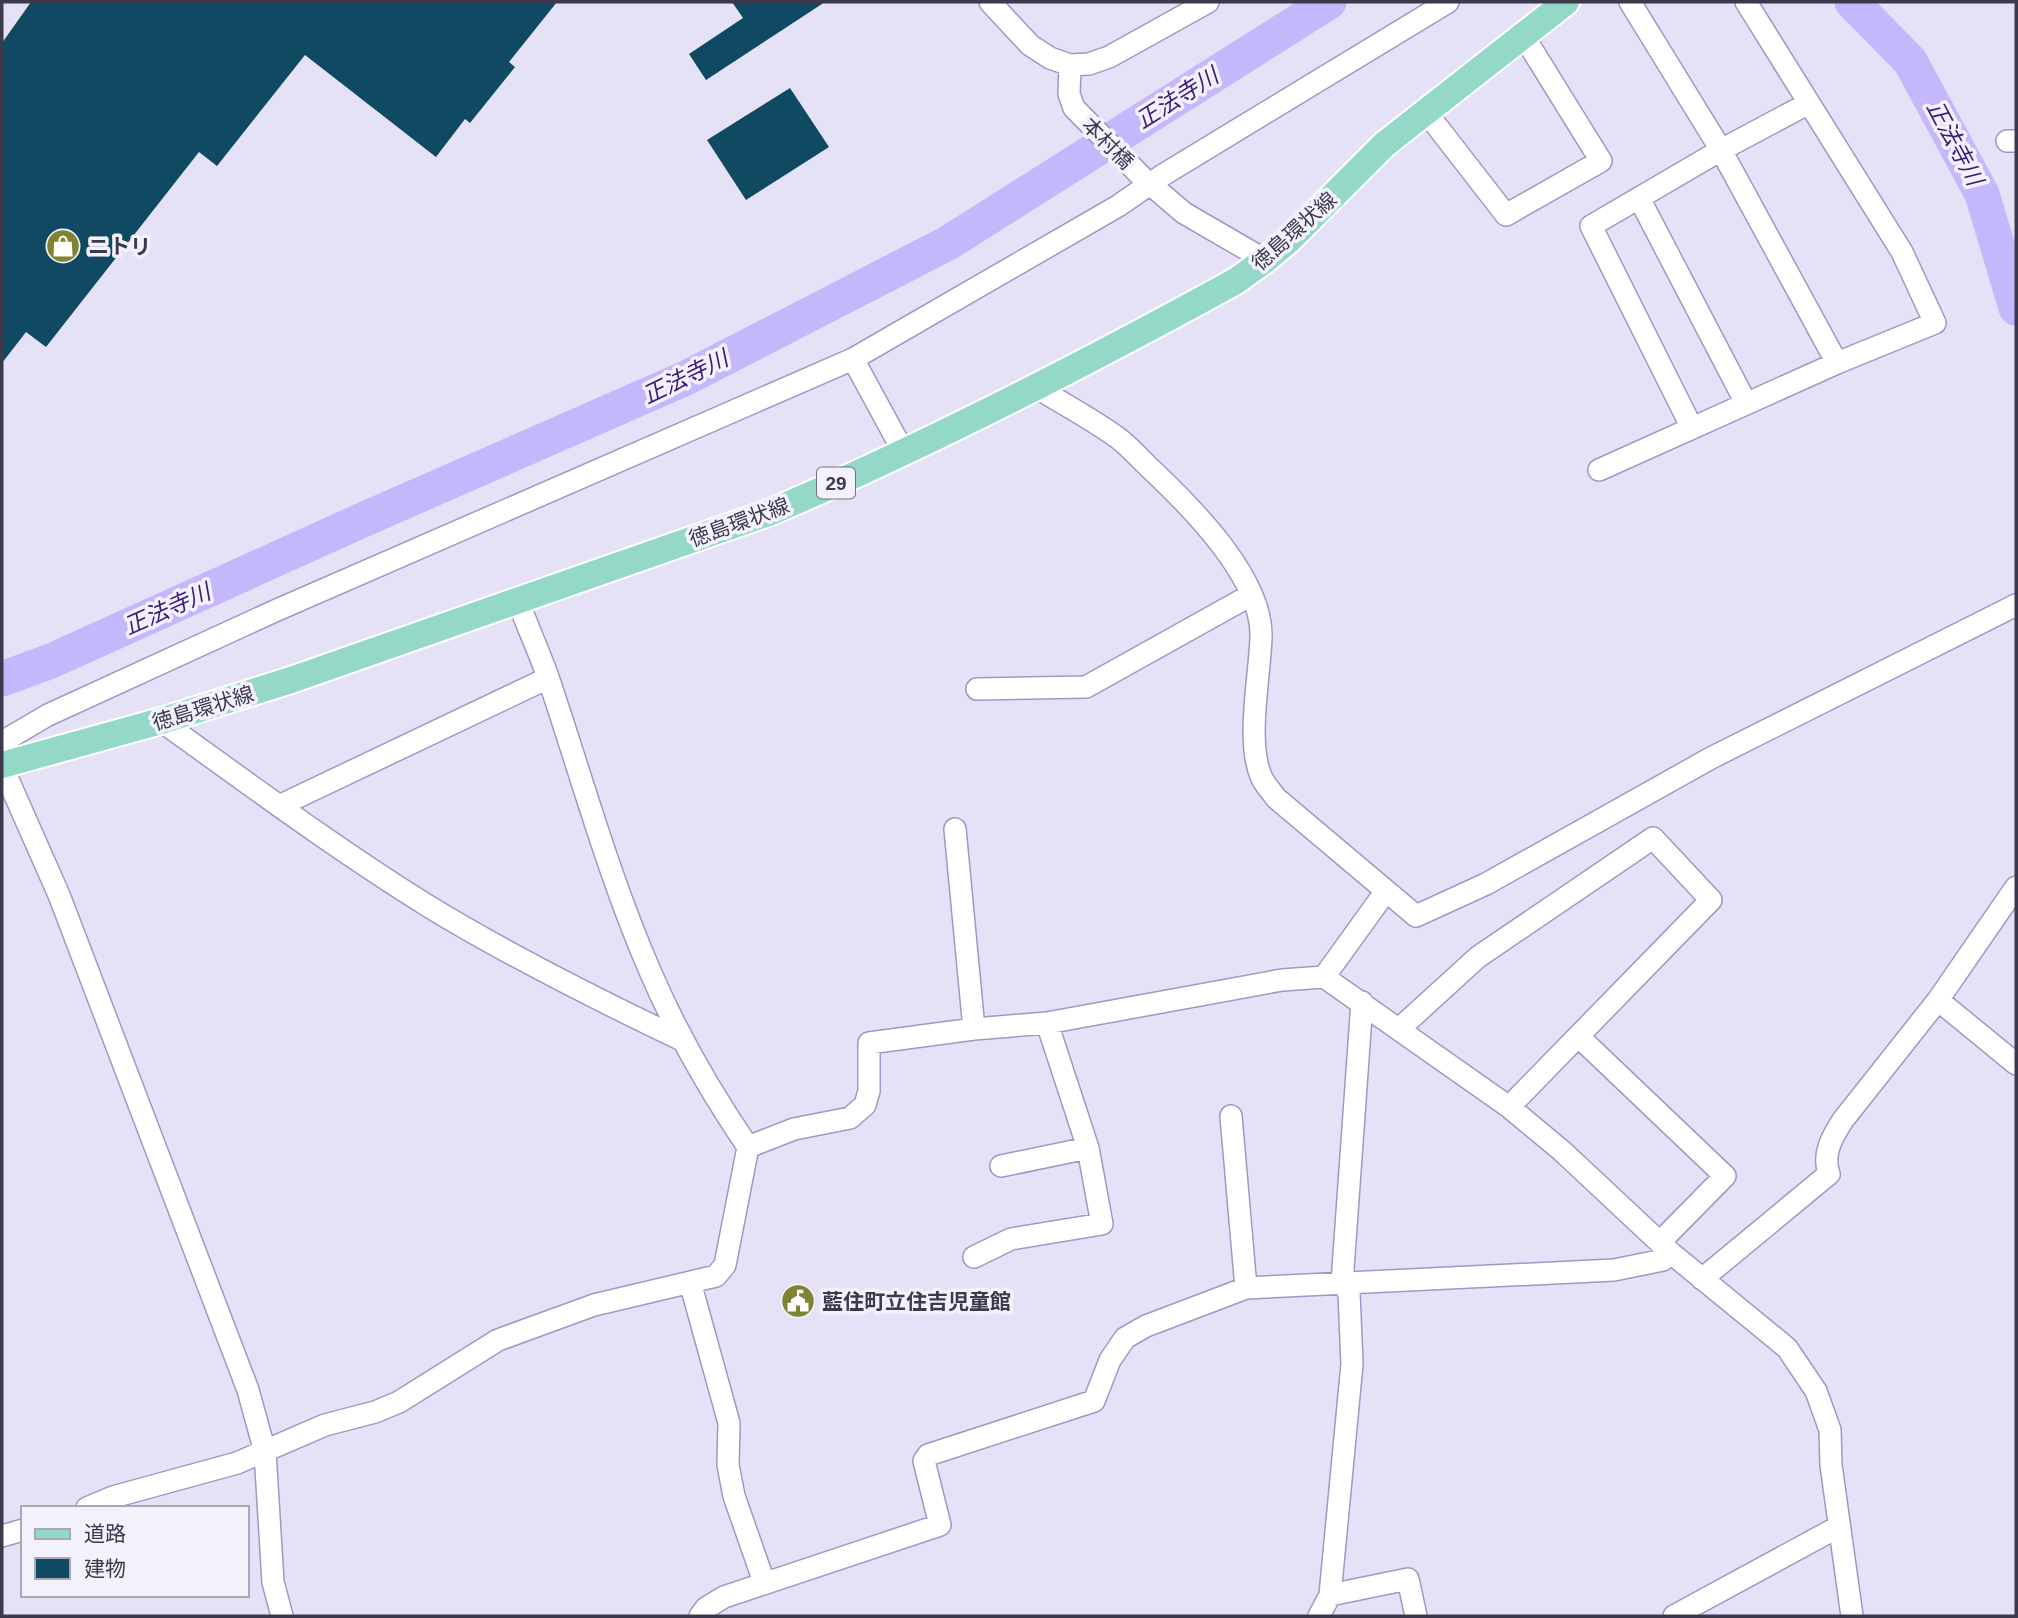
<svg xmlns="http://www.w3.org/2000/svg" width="2018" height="1618" viewBox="0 0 2018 1618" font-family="Arial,'Noto Sans JP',sans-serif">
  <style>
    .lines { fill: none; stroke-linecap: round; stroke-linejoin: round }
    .river { stroke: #c4b7fb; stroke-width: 35 }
    .building { fill: #104962 }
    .minor-casing { stroke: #a097c7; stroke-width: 24 }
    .major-casing { stroke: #fff; stroke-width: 30 }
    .minor { stroke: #fff; stroke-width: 21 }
    .major { stroke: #94d9c7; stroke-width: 26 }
    .labels { text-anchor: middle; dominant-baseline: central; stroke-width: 7; stroke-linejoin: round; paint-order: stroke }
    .shield { fill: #f3f1fc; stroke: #747082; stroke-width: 2 }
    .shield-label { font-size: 19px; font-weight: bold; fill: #3d394d }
    .street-label { font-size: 21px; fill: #3d394d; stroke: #f3f1fc }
    .poi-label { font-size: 21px; font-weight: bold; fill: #3d394d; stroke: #f3f1fc; text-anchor: start }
    .water-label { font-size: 23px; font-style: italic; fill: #3d1a7a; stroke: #f3f1fc }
  </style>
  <rect width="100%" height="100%" fill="#e5e2f7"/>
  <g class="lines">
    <!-- river -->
    <path class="river" d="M 1852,2 L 1910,61 L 1982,194 L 2016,308
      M 2,679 L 51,661 L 358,522 L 686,378 L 948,243 L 1329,2"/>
  </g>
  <!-- building -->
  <path class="building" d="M 31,2 L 557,2 L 509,62 L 515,67 L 470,123 L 465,119 L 436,157 L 305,55 L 217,166 L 199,152 L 46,347 L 26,332 L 2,363 L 2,43 Z
    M 732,2 L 825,2 L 706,80 L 689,54 L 743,18 Z
    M 790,88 L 829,147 L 746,200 L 707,140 Z"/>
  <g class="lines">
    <!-- minor casing -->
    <g class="minor-casing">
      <path id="minor" d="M 990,2 L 1030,45 L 1050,58 L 1070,65 L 1089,64 L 1109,57 L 1208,2
        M 1630,2 L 1721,150 L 1837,363
        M 1070,65 L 1069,94 L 1074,108 L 1142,177
        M 1426,112 L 1506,215 L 1601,161 L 1523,35
        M 2007,141 L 2016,141
        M 1150,184 L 1184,213 L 1265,260
        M 1639,198 L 1746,403
        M 853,359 L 903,451
        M 1036,387 C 1063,404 1092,419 1118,438 C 1130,447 1141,460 1153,471 C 1192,508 1263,579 1261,637 C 1260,675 1246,741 1261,776 C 1264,784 1271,791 1276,798 L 1416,916 L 1486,884 L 1711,758 L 2016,605
        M 1692,428 L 1591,226 L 1721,150 L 1809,103
        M 1599,470 L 1837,363 L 1935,323 L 1902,252 L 1746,2
        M 977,689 L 1086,687 L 1251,595
        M 161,721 C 249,784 336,849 428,906 C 510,956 596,999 682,1040
        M 2,742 L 48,715 L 277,610 L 853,359 L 1118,206 L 1163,175 L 1448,2
        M 2,766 L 59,895 L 248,1390 L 265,1452 L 273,1582 L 282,1616
        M 279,806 L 548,678
        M 955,829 L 974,1029
        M 1324,977 L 1386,891
        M 1938,1000 L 2016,1064
        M 1399,1029 L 1478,957 L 1653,838 L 1711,900 L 1509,1107
        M 1578,1036 L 1725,1176 L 1661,1241
        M 1231,1116 L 1246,1288
        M 748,1147 L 794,1129 L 850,1118 L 865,1105 L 869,1091 L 869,1043 L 974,1029 L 1047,1023 L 1282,980 L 1324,977 L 1509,1107 L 1562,1151 L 1671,1253 L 1787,1348 L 1816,1391 L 1830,1430 L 1831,1465 L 1852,1616
        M 1001,1166 L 1088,1148
        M 974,1257 L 1011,1239 L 1102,1224 L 1088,1148 L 1047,1023
        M 1702,1279 L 1829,1174 C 1822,1154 1832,1137 1843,1120 L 1938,1000 L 2016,887
        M 690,1282 L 729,1423 L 728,1465 L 734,1496 L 764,1582
        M 87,1508 L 113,1497 L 237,1463 L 325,1425 L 375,1412 L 399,1402 L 498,1340 L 594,1305 L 716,1276 L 725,1265 L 748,1147 C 710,1091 677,1034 650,971 C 609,877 582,778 549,680 C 540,654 528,628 518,601
        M 2,1536 L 23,1530
        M 1330,1595 L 1408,1579 L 1416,1616
        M 700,1616 L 706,1608 L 724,1597 L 940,1525 L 924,1461 L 928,1455 L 1094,1401 L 1110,1360 L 1125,1338 L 1146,1326 L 1246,1288 L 1614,1270 L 1663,1260 L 1671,1253
        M 1319,1616 L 1330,1595 L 1352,1364 L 1349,1293 L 1342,1283 L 1362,1002
        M 1674,1616 L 1838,1527"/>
    </g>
    <!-- major casing -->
    <g class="major-casing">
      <path id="major" d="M 2,765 L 161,721 L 291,680 L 771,512 C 930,444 1085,364 1236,281 L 1265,260 L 1289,240 L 1385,144 L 1566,2"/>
    </g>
    <!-- minor -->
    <use href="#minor" class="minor"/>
    <!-- major -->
    <use href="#major" class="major"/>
  </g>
  <!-- icons -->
  <defs>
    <g id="shop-disc" transform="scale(1.75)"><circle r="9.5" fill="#7e842f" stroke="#f3f1fc"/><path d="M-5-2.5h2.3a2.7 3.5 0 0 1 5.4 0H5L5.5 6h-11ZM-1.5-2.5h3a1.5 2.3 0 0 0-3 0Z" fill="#fff"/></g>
    <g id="civic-disc" transform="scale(1.75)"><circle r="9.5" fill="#7e842f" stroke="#f3f1fc"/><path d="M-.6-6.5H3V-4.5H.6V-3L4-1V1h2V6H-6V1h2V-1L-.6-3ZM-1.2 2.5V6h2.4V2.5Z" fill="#fff"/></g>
  </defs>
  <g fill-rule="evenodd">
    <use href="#shop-disc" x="63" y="246"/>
    <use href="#civic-disc" x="798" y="1301"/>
  </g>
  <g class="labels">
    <!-- shield labels -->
    <rect class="shield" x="817" y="467.5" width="38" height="31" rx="5"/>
    <g class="shield-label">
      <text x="836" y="483">29</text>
    </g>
    <!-- street labels -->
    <g class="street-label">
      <text transform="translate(1108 143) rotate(45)">本村橋</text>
      <text transform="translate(1294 231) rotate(-42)">徳島環状線</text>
      <text transform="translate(739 522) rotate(-20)">徳島環状線</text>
      <text transform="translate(203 708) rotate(-17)">徳島環状線</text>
    </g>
    <!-- poi labels -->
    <g class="poi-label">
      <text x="88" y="246">ニトリ</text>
      <text x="822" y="1301">藍住町立住吉児童館</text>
    </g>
    <!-- water labels -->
    <g class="water-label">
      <text transform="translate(1177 98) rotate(-32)">正法寺川</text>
      <text transform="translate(1955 143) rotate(62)">正法寺川</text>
      <text transform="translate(685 377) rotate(-26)">正法寺川</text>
      <text transform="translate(167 609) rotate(-24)">正法寺川</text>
    </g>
  </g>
  <!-- border -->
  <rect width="2018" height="1618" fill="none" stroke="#3d394d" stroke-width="7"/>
  <!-- legend -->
  <rect x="21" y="1506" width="228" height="91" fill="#f3f1fc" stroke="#aaa7b6" stroke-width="2"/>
  <rect x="35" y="1529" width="35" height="10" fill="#94d9c7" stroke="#aaa7b6" stroke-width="2"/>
  <text x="84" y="1541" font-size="21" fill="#3d394d">道路</text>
  <rect x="35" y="1558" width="35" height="21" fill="#104962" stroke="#aaa7b6" stroke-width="2"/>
  <text x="84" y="1576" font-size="21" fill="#3d394d">建物</text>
</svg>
